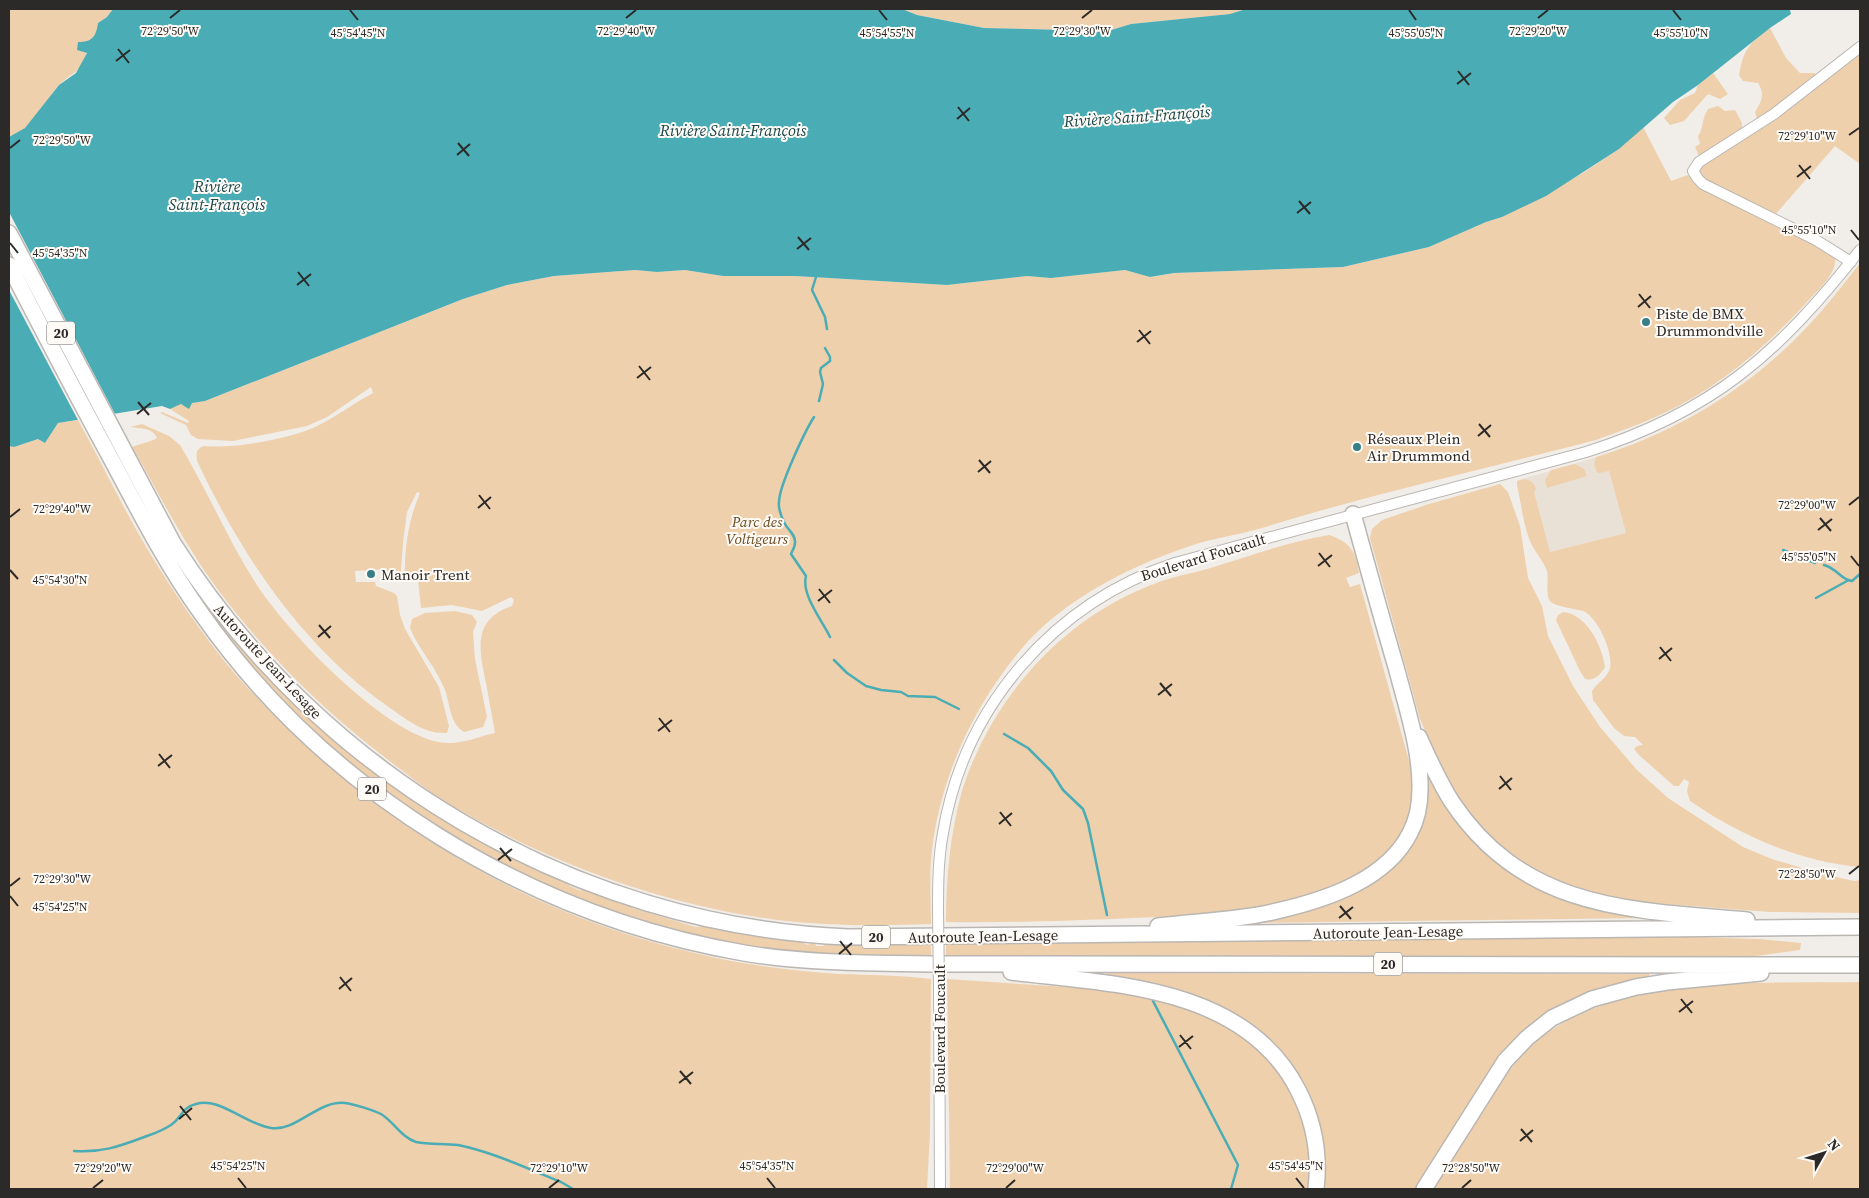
<svg xmlns="http://www.w3.org/2000/svg" width="1869" height="1198" viewBox="0 0 1869 1198" font-family="'Source Serif 4',serif">
  <style>
    .built { fill: #eae1d6 }
    .green { fill: #efd0ac }
    .water { fill: #4aadb6 }
    .pier { fill: #f1ede9 }
    .lines { fill: none; stroke-linecap: round; stroke-linejoin: round }
    .stream { stroke: #4aadb6; stroke-width: 2.5 }
    .minor-casing { stroke: #bab6b2; stroke-width: 12 }
    .highway-casing { stroke: #bab6b2; stroke-width: 18 }
    .minor { stroke: #fff; stroke-width: 10 }
    .highway { stroke: #fff; stroke-width: 15 }
    .minor-bridge-casing { stroke: #bab6b2; stroke-width: 12; stroke-linecap: butt }
    .minor-bridge { stroke: #fff; stroke-width: 10 }
    .ticks { fill: none; stroke: #2c2a29; stroke-width: 2 }
    .poi-dot { fill: #377f86; stroke: #fefbf6; stroke-width: 2 }
    .labels { text-anchor: middle; dominant-baseline: central; stroke-width: 4; stroke-linejoin: round; paint-order: stroke }
    .shield { fill: #fefbf6; stroke: #6b6966; stroke-width: 1 }
    .shield-label { font-size: 14px; font-weight: bold; fill: #2c2a29 }
    .poi-label { font-size: 15px; fill: #2c2a29; stroke: #fefbf6; text-anchor: start }
    .park-label { font-size: 15px; font-style: italic; fill: #6b4b20; stroke: #fefbf6 }
    .street-label { font-size: 15px; fill: #2c2a29; stroke: #fefbf6 }
    .water-label { font-size: 16px; font-style: italic; fill: #19464a; stroke: #fefbf6 }
    .ticks-label { font-size: 12px; text-anchor: middle; fill: #2c2a29; stroke: #fefbf6; stroke-width: 4; stroke-linejoin: round; paint-order: stroke }
  </style>
  <rect width="100%" height="100%" fill="#f1ede9"/>
  <!-- built -->
  <path class="built" d="M 1607,454 L 1609,471 L 1626,533 L 1550,553 L 1533,492 L 1522,479 Z"/>
  <!-- green -->
  <path class="green" d="M 9,9 L 113,9 L 107,17 L 98,23 C 97,34 95,38 86,42 C 86,49 87,55 84,61 C 78,73 67,76 59,85 C 44,102 32,131 9,137 Z
    M 902,9 L 1246,9 L 1231,14 L 1131,24 L 1108,31 L 984,28 L 917,15 Z
    M 1770,28 L 1786,58 L 1800,73 L 1815,73 L 1816,78 L 1758,122 L 1755,112 C 1762,101 1765,94 1758,83 L 1743,81 L 1739,75 C 1744,48 1749,44 1770,28 Z
    M 1860,51 L 1860,164 L 1835,146 L 1774,216 L 1703,180 L 1697,168 Z
    M 1713,73 L 1728,94 L 1720,99 L 1708,94 L 1684,121 L 1670,125 L 1664,118 L 1680,100 L 1695,93 L 1698,85 Z
    M 1718,106 L 1725,111 L 1735,110 L 1742,123 L 1742,132 L 1700,158 L 1695,147 L 1700,144 L 1698,136 C 1704,128 1701,120 1708,109 Z
    M 1643,127 L 1671,181 L 1688,175 L 1693,181 L 1780,225 L 1835,257 C 1837,274 1818,290 1808,301 C 1766,347 1717,389 1660,415 C 1639,425 1617,432 1596,440 C 1484,469 1371,494 1262,528 C 1238,535 1213,538 1190,546 C 1173,552 1156,558 1139,566 C 1098,584 1052,613 1023,647 C 974,705 941,775 932,850 C 929,874 931,899 931,924 C 879,926 829,926 777,920 C 664,905 554,865 456,808 C 432,794 409,776 387,759 C 324,711 267,655 219,591 C 185,546 160,495 132,447 C 139,444 153,441 157,438 C 152,427 141,429 130,427 L 142,424 L 169,436 L 180,445 C 207,490 227,538 255,582 C 284,629 393,745 450,743 C 464,743 481,736 495,733 C 492,716 489,699 486,683 C 479,650 472,619 512,606 L 514,600 L 511,597 L 482,611 L 452,605 L 421,608 L 418,579 L 405,580 C 404,550 408,521 420,493 L 417,492 L 407,512 L 403,543 L 401,571 L 399,575 L 388,577 L 387,569 L 355,571 L 356,582 L 375,582 L 376,586 L 394,593 L 397,596 L 400,615 L 405,629 L 439,687 L 449,726 L 447,733 L 444,733 C 423,733 406,719 390,708 C 302,647 242,556 197,461 C 196,453 196,449 204,446 C 233,449 291,439 317,426 C 336,417 354,403 373,393 L 371,387 L 327,417 L 307,426 L 233,441 L 198,439 L 191,435 L 186,425 L 160,413 L 162,412 L 188,423 L 189,421 L 170,409 L 181,404 L 205,401 L 463,299 L 507,285 L 554,276 L 635,270 L 657,272 L 685,270 L 723,276 L 795,276 L 947,285 L 1027,276 L 1051,278 L 1125,270 L 1151,277 L 1174,273 L 1343,267 L 1429,247 L 1486,222 L 1502,217 L 1583,173 L 1619,149 Z
    M 1860,263 L 1860,867 C 1798,861 1741,836 1690,801 L 1687,791 L 1689,782 L 1684,779 L 1679,786 L 1674,786 L 1639,755 L 1634,749 L 1637,746 L 1643,745 L 1635,737 L 1624,736 L 1614,728 L 1593,700 L 1592,691 C 1597,683 1605,679 1609,671 C 1616,656 1597,616 1583,611 C 1576,609 1553,606 1550,601 C 1545,593 1549,580 1547,571 C 1543,560 1534,551 1530,541 C 1523,523 1521,503 1517,485 L 1517,481 C 1526,477 1533,480 1536,489 L 1534,492 L 1550,552 L 1626,533 L 1609,471 L 1599,473 L 1597,472 L 1594,465 L 1596,457 C 1676,433 1750,388 1807,327 C 1826,307 1843,285 1860,263 Z
    M 78,420 C 105,469 129,521 159,568 C 177,597 197,626 218,653 C 237,678 259,700 280,721 C 395,836 540,918 699,954 C 745,965 792,971 839,974 C 870,975 901,975 931,979 L 930,1133 L 927,1189 L 9,1189 L 9,446 L 14,447 L 38,439 L 45,443 L 58,423 Z
    M 1575,464 L 1584,469 L 1587,476 L 1547,488 L 1545,480 L 1551,470 Z
    M 1500,484 L 1508,492 L 1520,526 L 1528,578 L 1542,606 L 1548,636 L 1573,686 L 1600,727 L 1637,770 L 1668,798 L 1743,847 L 1772,859 L 1818,873 L 1854,881 L 1860,880 L 1860,913 L 1770,912 L 1640,902 L 1609,897 L 1574,887 L 1541,876 L 1514,858 L 1484,830 L 1463,805 L 1438,761 L 1420,719 L 1370,538 L 1372,529 L 1382,520 L 1429,504 Z
    M 1329,535 C 1350,542 1356,551 1359,573 L 1346,578 L 1350,587 L 1360,584 L 1411,768 C 1413,789 1414,812 1404,832 C 1399,844 1387,854 1376,862 C 1304,916 1199,915 1113,919 C 1058,921 1002,923 946,922 C 946,879 950,833 962,791 C 985,717 1037,649 1103,609 C 1122,597 1146,586 1168,579 C 1185,574 1203,571 1220,565 C 1255,554 1292,541 1329,535 Z
    M 455,611 L 472,615 L 477,622 L 473,632 L 475,659 L 487,717 L 483,727 L 464,732 C 450,724 450,704 445,690 C 436,667 419,650 410,628 L 412,619 L 425,613 Z
    M 1563,612 C 1587,614 1602,646 1605,667 C 1600,675 1595,681 1585,679 L 1580,671 L 1556,620 L 1558,615 Z
    M 216,616 C 244,649 273,684 305,714 C 382,787 471,843 569,883 L 570,886 L 581,891 L 584,888 L 633,906 L 632,908 L 696,927 L 707,926 L 801,942 L 808,945 L 812,942 L 815,942 L 816,946 L 823,946 L 828,943 L 931,943 L 931,956 L 810,954 L 788,950 L 786,952 L 781,951 C 719,941 657,927 598,906 C 469,860 352,778 261,677 C 244,658 228,638 213,618 Z
    M 1423,761 L 1500,863 L 1652,918 L 1254,923 L 1253,921 L 1270,918 L 1405,852 Z
    M 1690,937 L 1759,939 L 1801,943 L 1800,950 L 1748,957 L 1334,956 L 946,957 L 946,944 Z
    M 1107,973 L 1649,974 L 1649,979 L 1538,1024 L 1419,1189 L 1320,1189 L 1318,1128 L 1254,1029 L 1105,978 Z
    M 947,979 L 1111,990 L 1155,999 L 1184,1008 L 1219,1022 L 1248,1040 L 1270,1059 L 1300,1106 L 1311,1155 L 1308,1189 L 950,1189 Z
    M 1860,982 L 1860,1189 L 1433,1189 C 1449,1164 1465,1138 1481,1112 C 1495,1091 1508,1069 1526,1051 C 1605,972 1757,984 1860,982 Z"/>
  <!-- water -->
  <path class="water" d="M 113,9 L 902,9 L 917,15 L 984,28 L 1108,31 L 1131,24 L 1230,14 L 1246,9 L 1793,9 L 1790,10 L 1791,14 L 1770,28 L 1698,85 L 1673,102 L 1619,149 L 1546,196 L 1502,217 L 1486,222 L 1429,247 L 1343,267 L 1174,273 L 1150,277 L 1125,270 L 1051,278 L 1027,276 L 947,285 L 795,276 L 723,276 L 685,270 L 657,272 L 635,270 L 554,276 L 507,285 L 463,299 L 205,401 L 192,403 L 189,409 L 181,404 L 170,409 L 162,406 L 58,423 L 45,443 L 38,439 L 14,447 L 9,446 L 9,137 L 25,128 L 59,85 L 76,73 L 87,53 L 77,50 L 78,42 C 92,42 96,37 98,23 L 107,17 Z"/>
  <!-- pier -->
  <path class="pier" d="M 9,212 L 116,416 L 79,422 L 9,290 Z"/>
  <g class="lines">
    <!-- stream -->
    <path class="stream" d="M 816,277 L 812,290 L 825,317 L 827,329
      M 819,401 L 823,384 L 820,372 L 821,368 L 830,361 L 830,357 L 825,348
      M 814,417 C 805,431 779,486 779,502 C 778,508 782,518 785,524 C 788,530 796,535 795,543 C 795,547 792,551 791,554 L 806,576 C 801,595 822,620 830,637
      M 1783,550 L 1815,563
      M 1824,565 C 1838,569 1841,580 1852,581 L 1860,574
      M 1816,598 L 1847,581
      M 834,660 L 847,673 L 866,686 L 881,690 L 901,692 L 908,696 L 935,697 L 959,709
      M 1004,734 L 1028,748 L 1051,771 L 1063,790 L 1083,809 L 1088,823 L 1107,915
      M 1153,1001 L 1238,1165 L 1231,1189
      M 74,1151 C 103,1153 120,1146 147,1136 C 156,1133 163,1130 171,1125 C 184,1116 180,1107 200,1103 C 223,1100 248,1125 271,1128 C 296,1132 318,1100 345,1103 C 353,1104 373,1110 381,1114 C 393,1121 402,1138 416,1142 C 430,1145 444,1143 458,1145 C 493,1152 528,1169 561,1182 L 573,1189"/>
    <!-- minor casing -->
    <g class="minor-casing">
      <path id="minor" d="M 1851,262 L 1816,240 L 1703,184 L 1698,179 L 1693,171 L 1699,162 L 1774,114 L 1860,47
        M 938,912 C 938,886 938,859 943,833 C 964,706 1054,603 1175,563 L 1586,452 C 1713,412 1779,353 1860,250
        M 939,988 L 940,1189"/>
    </g>
    <!-- highway casing -->
    <g class="highway-casing">
      <path id="highway" d="M 9,233 L 173,543 C 319,774 575,926 848,937 L 1860,927
        M 9,265 C 44,333 79,400 115,466 C 142,517 168,567 201,613 C 326,792 529,916 744,953 C 810,964 878,963 945,964 L 1860,965
        M 1419,737 C 1429,759 1439,782 1452,802 C 1524,910 1630,910 1747,920
        M 1158,926 C 1199,921 1241,920 1281,910 C 1328,899 1387,879 1410,833 C 1417,820 1420,804 1420,789 C 1421,751 1406,705 1396,667 C 1381,616 1367,565 1353,514
        M 1011,972 C 1112,984 1245,986 1298,1090 C 1314,1121 1320,1155 1316,1189
        M 1424,1189 L 1505,1061 L 1527,1038 L 1552,1018 L 1592,999 L 1636,987 L 1667,982 L 1761,973"/>
    </g>
    <!-- minor -->
    <use href="#minor" class="minor"/>
    <!-- highway -->
    <use href="#highway" class="highway"/>
    <!-- minor-bridge casing -->
    <g class="minor-bridge-casing">
      <path id="minor-bridge" d="M 938,912 L 939,988"/>
    </g>
    <!-- minor-bridge -->
    <use href="#minor-bridge" class="minor-bridge"/>
  </g>
  <!-- ticks -->
  <path class="ticks" d="M 350,10 L 358,20M 879,10 L 887,20M 1409,10 L 1416,20M 1673,10 L 1681,20M 170,18 L 180,10M 626,18 L 636,10M 1082,18 L 1092,10M 1538,18 L 1548,10M 118,49 L 129,63M 116,61 L 130,50M 1458,71 L 1469,85M 1457,84 L 1471,73M 958,107 L 969,121M 957,119 L 970,108M 1849,135 L 1859,128M 458,143 L 469,156M 10,148 L 20,140M 457,155 L 470,144M 1799,165 L 1810,179M 1797,177 L 1811,166M 1299,201 L 1310,214M 1297,213 L 1311,202M 1851,230 L 1859,240M 798,237 L 809,250M 10,243 L 18,253M 797,249 L 811,238M 298,272 L 309,286M 297,285 L 311,274M 1639,294 L 1650,308M 1638,307 L 1651,296M 1139,330 L 1150,344M 1137,342 L 1151,331M 639,366 L 650,380M 637,378 L 651,367M 138,402 L 149,415M 137,414 L 151,403M 1479,424 L 1490,437M 1478,436 L 1491,425M 979,460 L 990,473M 978,472 L 991,461M 479,495 L 490,509M 1849,505 L 1859,497M 478,508 L 491,497M 10,517 L 20,509M 1820,518 L 1831,531M 1818,530 L 1832,519M 1319,553 L 1330,567M 1851,556 L 1859,566M 1318,566 L 1332,555M 10,570 L 18,579M 819,589 L 830,603M 818,601 L 832,590M 319,625 L 330,638M 318,637 L 331,626M 1660,647 L 1671,661M 1659,659 L 1672,648M 1160,683 L 1171,696M 1158,695 L 1172,684M 659,718 L 670,732M 658,731 L 672,720M 159,754 L 170,768M 158,766 L 172,755M 1500,776 L 1511,790M 1499,789 L 1512,778M 1000,812 L 1011,826M 999,824 L 1012,813M 500,848 L 511,861M 498,860 L 512,849M 1849,874 L 1859,866M 10,886 L 20,878M 10,896 L 18,906M 1340,906 L 1351,919M 1339,918 L 1353,907M 840,941 L 851,955M 839,954 L 852,943M 340,977 L 351,991M 339,989 L 352,978M 1681,999 L 1692,1013M 1679,1012 L 1693,1001M 1180,1035 L 1191,1049M 1179,1047 L 1193,1036M 680,1071 L 691,1084M 679,1083 L 693,1072M 180,1106 L 191,1120M 179,1119 L 192,1108M 1521,1129 L 1532,1142M 1520,1141 L 1533,1130M 238,1178 L 246,1188M 767,1178 L 775,1188M 1296,1178 L 1304,1188M 93,1188 L 103,1180M 549,1188 L 559,1180M 1006,1188 L 1015,1180M 1462,1188 L 1471,1180"/>
  <!-- markers -->
  <g class="poi-dot">
    <circle cx="1646" cy="322" r="5"/>
    <circle cx="1357" cy="447" r="5"/>
    <circle cx="371" cy="574" r="5"/>
  </g>
  <g class="labels">
    <!-- shield labels -->
    <g class="shield">
      <rect x="47" y="321.5" width="28" height="23" rx="4"/>
      <rect x="358" y="777.5" width="28" height="23" rx="4"/>
      <rect x="862" y="925.5" width="28" height="23" rx="4"/>
      <rect x="1374" y="952.5" width="28" height="23" rx="4"/>
    </g>
    <g class="shield-label">
      <text x="61" y="333">20</text>
      <text x="372" y="789">20</text>
      <text x="876" y="937">20</text>
      <text x="1388" y="964">20</text>
    </g>
    <!-- poi labels -->
    <g class="poi-label">
      <text x="1656" y="313">Piste de BMX<tspan x="1656" dy="17">Drummondville</tspan></text>
      <text x="1367" y="438">Réseaux Plein<tspan x="1367" dy="17">Air Drummond</tspan></text>
      <text x="381" y="574">Manoir Trent</text>
    </g>
    <!-- park labels -->
    <g class="park-label">
      <text x="757" y="521">Parc des<tspan x="757" dy="17">Voltigeurs</tspan></text>
    </g>
    <!-- street labels -->
    <g class="street-label">
      <text transform="translate(1203 557) rotate(-17)">Boulevard Foucault</text>
      <text transform="translate(268 661) rotate(47)">Autoroute Jean-Lesage</text>
      <text transform="translate(1388 932) rotate(-1)">Autoroute Jean-Lesage</text>
      <text transform="translate(983 936) rotate(-1)">Autoroute Jean-Lesage</text>
      <text transform="translate(939 1029) rotate(-90)">Boulevard Foucault</text>
    </g>
    <!-- water labels -->
    <g class="water-label">
      <text transform="translate(1137 116) rotate(-4)">Rivière Saint-François</text>
      <text x="733" y="130">Rivière Saint-François</text>
      <text x="217" y="186">Rivière<tspan x="217" dy="18">Saint-François</tspan></text>
    </g>
  </g>
  <g class="ticks-label">
    <text x="170" y="35">72°29'50"W</text>
    <text x="626" y="35">72°29'40"W</text>
    <text x="1082" y="35">72°29'30"W</text>
    <text x="1538" y="35">72°29'20"W</text>
    <text x="358" y="37">45°54'45"N</text>
    <text x="887" y="37">45°54'55"N</text>
    <text x="1416" y="37">45°55'05"N</text>
    <text x="1681" y="37">45°55'10"N</text>
    <text x="1807" y="140">72°29'10"W</text>
    <text x="62" y="144">72°29'50"W</text>
    <text x="1809" y="234">45°55'10"N</text>
    <text x="60" y="257">45°54'35"N</text>
    <text x="1807" y="509">72°29'00"W</text>
    <text x="62" y="513">72°29'40"W</text>
    <text x="1809" y="561">45°55'05"N</text>
    <text x="60" y="584">45°54'30"N</text>
    <text x="1807" y="878">72°28'50"W</text>
    <text x="62" y="883">72°29'30"W</text>
    <text x="60" y="911">45°54'25"N</text>
    <text x="238" y="1170">45°54'25"N</text>
    <text x="767" y="1170">45°54'35"N</text>
    <text x="1296" y="1170">45°54'45"N</text>
    <text x="103" y="1172">72°29'20"W</text>
    <text x="559" y="1172">72°29'10"W</text>
    <text x="1015" y="1172">72°29'00"W</text>
    <text x="1471" y="1172">72°28'50"W</text>
  </g>
  <!-- border -->
  <rect width="1869" height="1198" fill="none" stroke="#2c2a29" stroke-width="20"/>
  <!-- north arrow -->
  <g transform="translate(1824 1153) rotate(51)" stroke="#fefbf6" stroke-width="4" paint-order="stroke">
  <path d="M0-4L9 19L0 12L-9 19Z" fill="#2c2a29"/>
  <text y="-8" font-size="14" font-weight="bold" text-anchor="middle" fill="#2c2a29">N</text>
  </g>
</svg>
